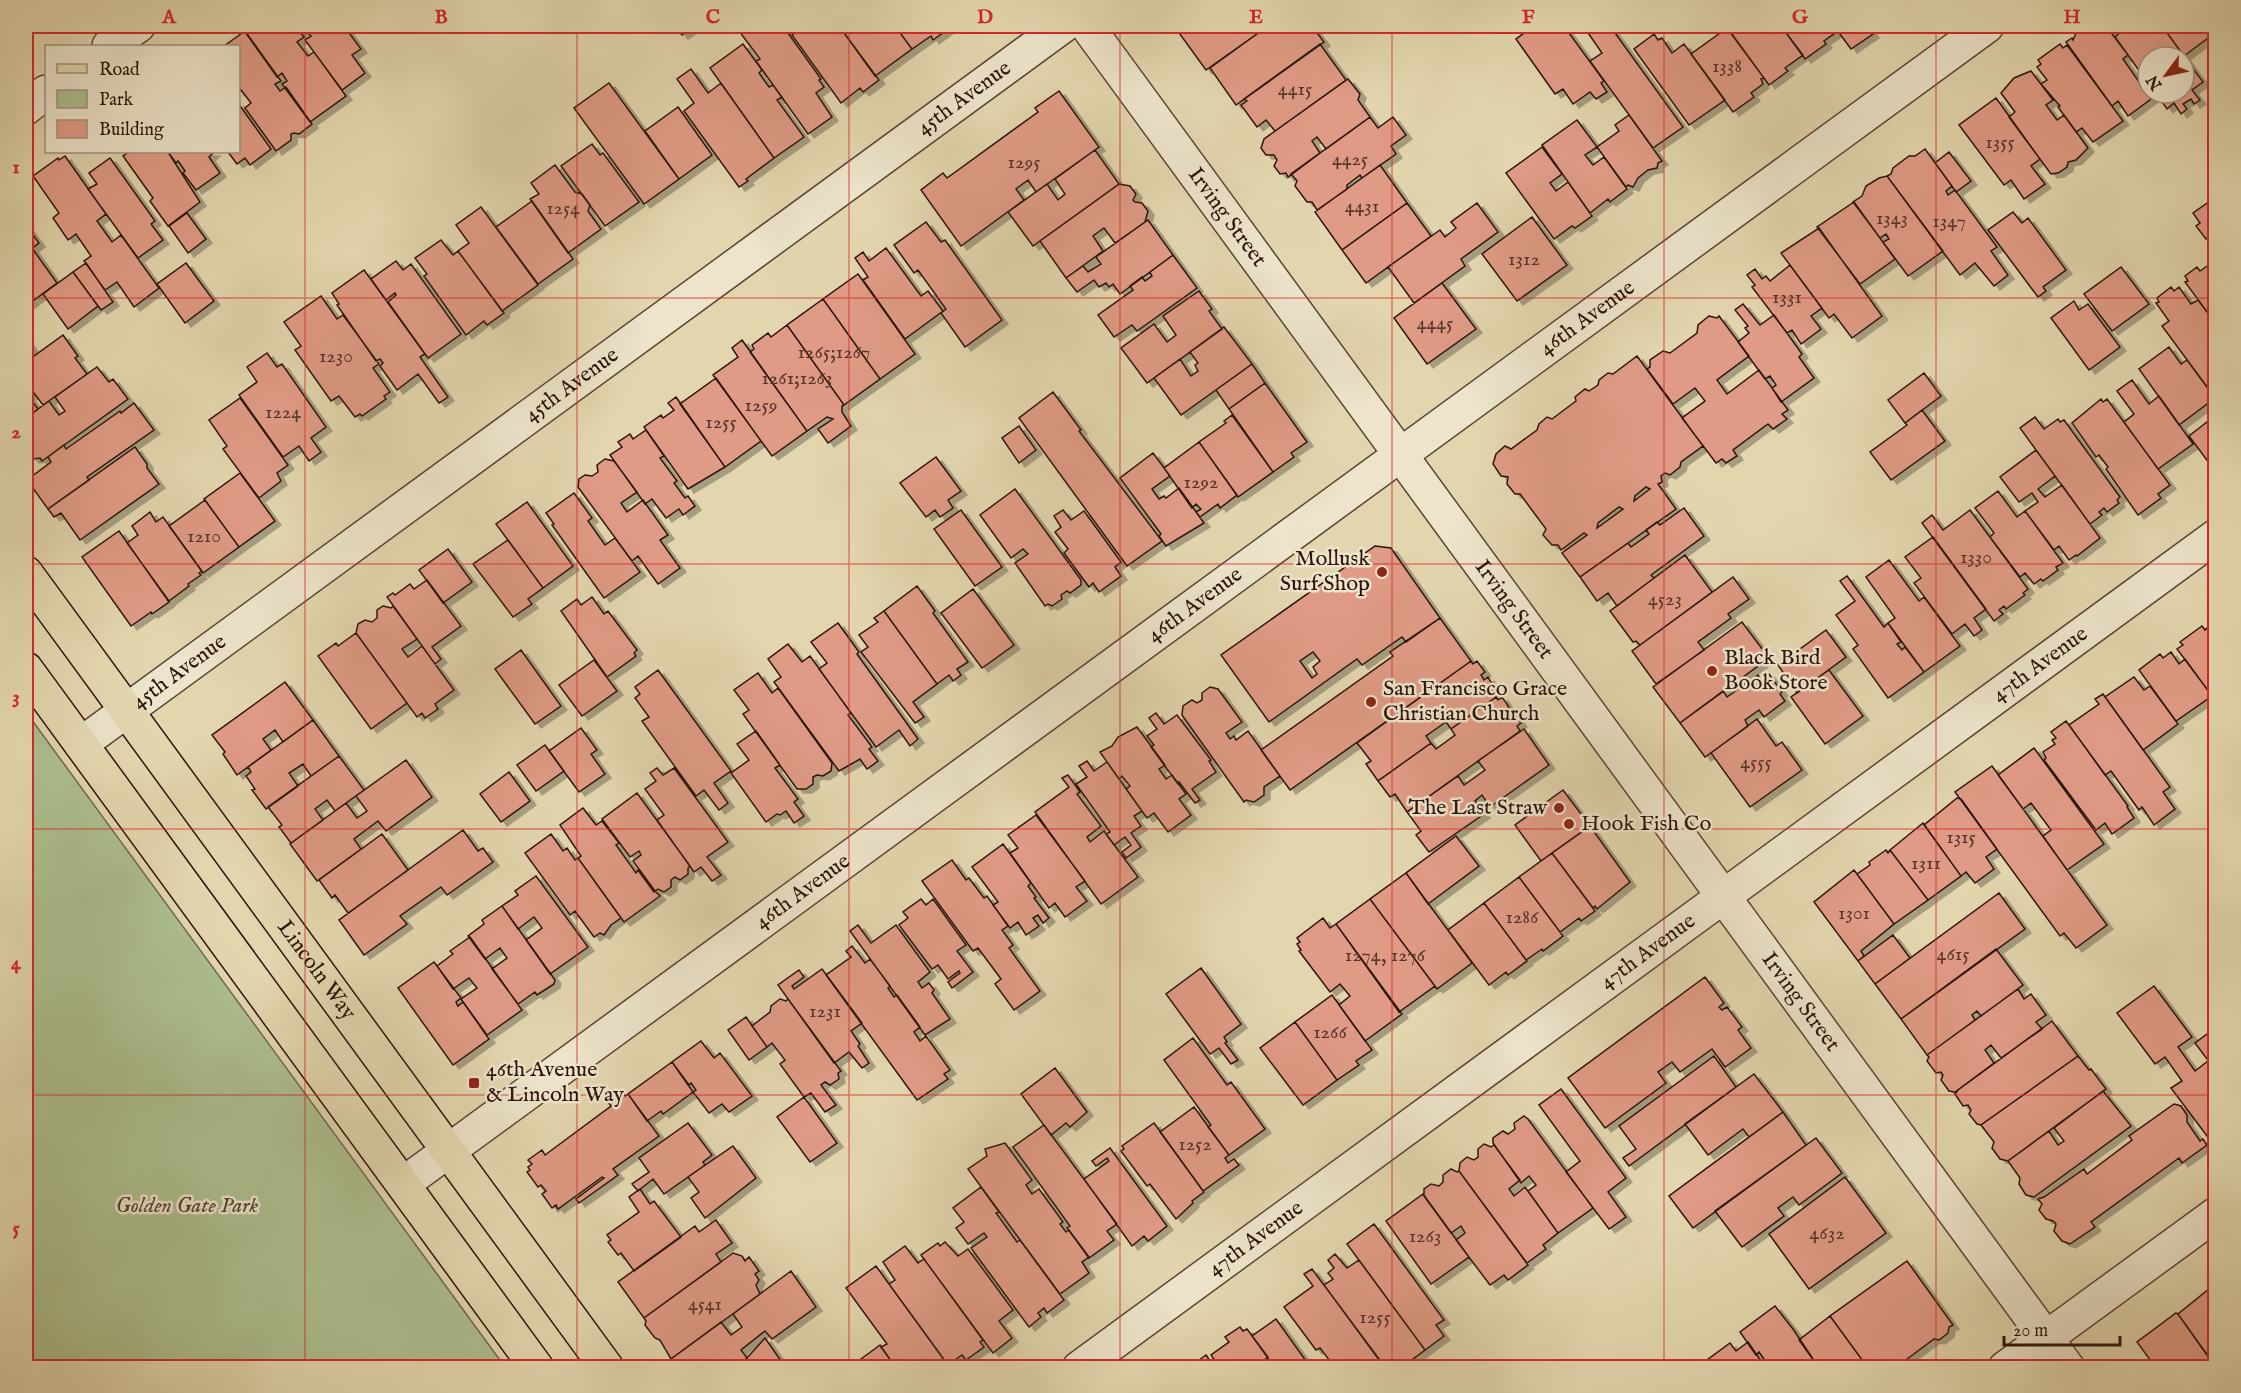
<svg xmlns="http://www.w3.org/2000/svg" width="2241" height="1393" viewBox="0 0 2241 1393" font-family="'IM FELL English',serif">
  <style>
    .green { fill: #adbf90; stroke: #6c6a4e; stroke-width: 1.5 }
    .building { fill: #e09b86; stroke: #2c140b; stroke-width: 1.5; fill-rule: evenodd; filter: url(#shadow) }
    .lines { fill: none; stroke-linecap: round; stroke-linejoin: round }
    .street-casing { stroke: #5a4434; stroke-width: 36 }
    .primary-casing { stroke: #2c140b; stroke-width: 36 }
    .street { stroke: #ede4cb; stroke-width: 33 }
    .primary { stroke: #e3d6af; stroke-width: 33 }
    .grid { fill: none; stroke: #d62828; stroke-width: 1.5; stroke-opacity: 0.55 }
    .poi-dot { fill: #8f2418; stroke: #ede4cb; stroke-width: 2 }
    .labels { text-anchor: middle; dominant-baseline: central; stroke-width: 5; stroke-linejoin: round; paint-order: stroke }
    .number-label { font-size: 20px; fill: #59362a }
    .street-label { font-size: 22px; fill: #2c140b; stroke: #ede4cb }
    .poi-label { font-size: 22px; fill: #2c140b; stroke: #ede4cb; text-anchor: start }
    .park-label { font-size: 22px; font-style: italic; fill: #534733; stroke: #ede4cb }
    .neatline { fill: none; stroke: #d62828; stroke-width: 2 }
    .grid-label { font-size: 20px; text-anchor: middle; font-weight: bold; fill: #d62828 }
  </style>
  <defs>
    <filter id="shadow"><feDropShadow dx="6" dy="4" stdDeviation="0" flood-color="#0004"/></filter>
  </defs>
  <rect width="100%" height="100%" fill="#e3d6af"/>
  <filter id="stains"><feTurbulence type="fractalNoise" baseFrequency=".00333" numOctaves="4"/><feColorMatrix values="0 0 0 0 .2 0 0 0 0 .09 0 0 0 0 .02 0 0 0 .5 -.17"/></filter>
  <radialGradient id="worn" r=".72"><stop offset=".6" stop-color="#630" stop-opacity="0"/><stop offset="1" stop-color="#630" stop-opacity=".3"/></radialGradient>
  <!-- green -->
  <path class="green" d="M 26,712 L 505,1367 L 26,1367 Z"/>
  <!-- building -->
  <path class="building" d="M 248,26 L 295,26 L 304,37 L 297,42 L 308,56 L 314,52 L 346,96 L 310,122 L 282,84 L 287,81 L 282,73 L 277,77 L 243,29 Z
    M 295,26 L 344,26 L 361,49 L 352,55 L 365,73 L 342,90 L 305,40 L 311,36 L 305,29 L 300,33 Z
    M 675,26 L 695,26 L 682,35 Z
    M 738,26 L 758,26 L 760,28 L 764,26 L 783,26 L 821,79 L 819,80 L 824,87 L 816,93 L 832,117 L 808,134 L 756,61 L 760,59 L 736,27 Z
    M 806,26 L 839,26 L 879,80 L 863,92 L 860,88 L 841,103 L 792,35 Z
    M 839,26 L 895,26 L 912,49 L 875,76 Z
    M 895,26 L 950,26 L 951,27 L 933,40 L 931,36 L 912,49 Z
    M 1174,26 L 1268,26 L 1206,70 Z
    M 1268,26 L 1312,26 L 1324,42 L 1236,105 L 1210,68 Z
    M 1534,26 L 1564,26 L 1604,81 L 1601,83 L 1607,92 L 1596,99 L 1590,92 L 1573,104 L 1563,89 L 1555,94 L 1516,39 Z
    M 1592,26 L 1610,26 L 1683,127 L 1653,148 L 1590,61 L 1602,53 L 1586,30 Z
    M 1726,26 L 1781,26 L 1803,55 L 1785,68 L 1788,71 L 1769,85 Z
    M 1781,26 L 1834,26 L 1838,31 L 1824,41 L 1826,44 L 1805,59 Z
    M 1834,26 L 1867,26 L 1873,34 L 1851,49 Z
    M 2085,26 L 2106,26 L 2128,55 L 2123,59 L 2151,99 L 2128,116 L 2118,101 L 2112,106 L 2066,42 L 2072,38 L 2073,40 L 2077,31 Z
    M 2116,26 L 2162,26 L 2203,82 L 2192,90 L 2200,100 L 2194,104 L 2191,99 L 2183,104 L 2187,109 L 2181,114 L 2174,103 L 2167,109 L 2156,93 L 2184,93 L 2184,57 L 2148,57 L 2148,83 L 2115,37 L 2121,32 Z
    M 2162,26 L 2213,26 L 2216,32 L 2184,56 Z
    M 1727,28 L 1764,78 L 1761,79 L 1763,84 L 1751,93 L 1754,97 L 1733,112 L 1691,54 Z
    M 245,31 L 281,81 L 275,84 L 280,91 L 286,87 L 312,124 L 299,134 L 294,133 L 291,134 L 291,140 L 276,151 L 245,108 L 251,103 L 241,90 L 238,91 L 238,46 L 224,46 Z
    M 1654,34 L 1658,40 L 1662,38 L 1672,53 L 1684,44 L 1725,100 L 1689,125 L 1634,49 Z
    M 743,44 L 762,70 L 759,73 L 769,87 L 773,85 L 782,97 L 777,100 L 804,137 L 774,158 L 710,68 Z
    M 1320,44 L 1346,80 L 1275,131 L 1266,120 L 1257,127 L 1241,105 L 1247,101 L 1244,99 Z
    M 2060,44 L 2063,48 L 2067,45 L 2123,121 L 2093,142 L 2082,128 L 2076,132 L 2058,107 L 2060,106 L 2041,84 L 2047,80 L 2037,67 L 2041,64 L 2038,60 Z
    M 691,69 L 708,93 L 721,83 L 774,158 L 746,179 L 748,181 L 739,187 L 684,111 L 694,103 L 677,79 Z
    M 2031,71 L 2053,100 L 2046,105 L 2057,120 L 2064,115 L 2088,148 L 2076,160 L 2068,162 L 2067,167 L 2058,173 L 2051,174 L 2009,117 L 2015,112 L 2001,93 L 2014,78 Z
    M 1348,79 L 1360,94 L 1358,100 L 1370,117 L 1326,149 L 1317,137 L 1312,141 L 1320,153 L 1288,177 L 1286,173 L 1280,174 L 1274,166 L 1277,160 L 1274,155 L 1266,155 L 1261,148 L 1264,139 Z
    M 609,83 L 679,179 L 644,204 L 574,108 Z
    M 1059,91 L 1099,147 L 1036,192 L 1028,180 L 1016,189 L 1024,200 L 961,246 L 921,190 L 943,173 L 947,178 L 1038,112 L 1035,108 Z
    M 1996,98 L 2040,159 L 2031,166 L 2045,184 L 2024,199 L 2011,180 L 2004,185 L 1959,125 Z
    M 238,103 L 271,149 L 250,165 L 245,158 L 237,164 L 228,152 L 238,152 Z
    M 678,107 L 712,155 L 679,179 L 645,131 Z
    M 1629,115 L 1662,161 L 1658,163 L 1657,168 L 1648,170 L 1638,178 L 1633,187 L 1628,185 L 1626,187 L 1597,147 L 1619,131 L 1615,125 Z
    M 1370,117 L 1378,128 L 1393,117 L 1406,135 L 1391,146 L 1396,154 L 1362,178 L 1360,175 L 1347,185 L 1347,189 L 1317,210 L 1312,202 L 1307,202 L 1295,186 L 1297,181 L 1291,174 Z
    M 1577,120 L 1597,147 L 1585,155 L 1593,165 L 1604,157 L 1627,189 L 1610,202 L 1608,199 L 1590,213 L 1542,145 Z
    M 592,144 L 600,155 L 603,153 L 639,202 L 605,226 L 561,166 Z
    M 1542,147 L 1562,174 L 1550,183 L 1556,191 L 1568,182 L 1592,216 L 1575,228 L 1572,226 L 1554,239 L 1506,173 Z
    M 1925,149 L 1952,186 L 1946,191 L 1948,195 L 1955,190 L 1997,247 L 1991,251 L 2008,275 L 1994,286 L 1975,263 L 1960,275 L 1887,176 L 1891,174 L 1893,168 L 1909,156 L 1915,156 Z
    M 1095,150 L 1119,184 L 1033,246 L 1008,212 L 1047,184 L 1058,200 L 1065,194 L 1055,179 Z
    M 129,152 L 168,152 L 200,202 L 168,226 L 150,201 L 153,198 L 123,156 Z
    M 168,152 L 214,152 L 209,157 L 220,173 L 196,190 L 183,173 L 185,171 L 178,161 L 176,163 Z
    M 1949,152 L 1971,181 L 1956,192 L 1935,163 Z
    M 65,156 L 106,214 L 97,221 L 112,242 L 121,235 L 159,288 L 134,307 L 117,282 L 105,290 L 84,261 L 91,256 L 76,234 L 68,240 L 53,218 L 59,213 L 33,176 L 58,158 L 59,160 Z
    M 110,158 L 155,221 L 151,224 L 163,240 L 138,258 L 88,189 L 97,184 L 89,173 Z
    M 555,165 L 575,192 L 582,194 L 590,205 L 588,211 L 601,229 L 568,253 L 530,199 L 539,194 L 531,183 Z
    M 1380,165 L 1407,203 L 1342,250 L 1315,212 Z
    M 1887,176 L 1943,251 L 1908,276 L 1883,242 L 1889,239 L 1886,234 L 1880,238 L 1853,202 L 1862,196 L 1866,186 L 1879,178 Z
    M 1119,184 L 1130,186 L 1136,194 L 1133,200 L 1135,202 L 1142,203 L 1148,211 L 1145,222 L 1115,243 L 1104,228 L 1093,236 L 1103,251 L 1066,278 L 1040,241 Z
    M 2216,197 L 2216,245 L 2209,237 L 2206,239 L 2196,226 L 2200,223 L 2193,213 Z
    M 532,201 L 573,259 L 538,284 L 496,227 Z
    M 1854,202 L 1895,259 L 1860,284 L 1817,227 Z
    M 1407,203 L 1431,236 L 1366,283 L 1342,250 Z
    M 1477,203 L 1498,232 L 1461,259 L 1465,266 L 1414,303 L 1388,267 L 1440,230 L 1445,237 L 1456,228 L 1451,222 Z
    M 481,207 L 538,285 L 502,311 L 458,251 L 469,243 L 456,225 Z
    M 2013,212 L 2022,223 L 2028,218 L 2066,270 L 2043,287 L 2046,291 L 2038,297 L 1988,230 Z
    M 187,213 L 206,239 L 188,253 L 169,226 Z
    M 1532,217 L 1567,265 L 1517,301 L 1482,254 Z
    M 1148,220 L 1173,255 L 1120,294 L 1113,284 L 1109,287 L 1106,283 L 1099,287 L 1094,280 L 1077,292 L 1066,278 L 1083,266 L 1088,272 L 1101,264 L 1096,257 Z
    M 926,222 L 941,242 L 945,240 L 1002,320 L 965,347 L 941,313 L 946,309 L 918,270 L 914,273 L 894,245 Z
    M 26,225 L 39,243 L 26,253 Z
    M 1819,228 L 1882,316 L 1852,338 L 1834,314 L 1829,318 L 1781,253 Z
    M 441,240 L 453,255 L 458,251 L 504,313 L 487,325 L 484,321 L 466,335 L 424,276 L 427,274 L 415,258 Z
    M 32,248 L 57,283 L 26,306 L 26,253 Z
    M 886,248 L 921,296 L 928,291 L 943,311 L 905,339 L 863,280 L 868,277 L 855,258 L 863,252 L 869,261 Z
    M 1173,255 L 1197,288 L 1137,331 L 1132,325 L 1114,337 L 1098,315 L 1133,290 L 1130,286 L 1142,277 L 1145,281 L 1152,276 L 1150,272 Z
    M 2216,260 L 2216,324 L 2185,282 L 2188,281 L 2185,276 L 2197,267 L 2200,271 Z
    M 396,261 L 403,270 L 411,264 L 461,334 L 428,358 L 388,302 L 396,295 L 395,293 L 386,300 L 371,279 Z
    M 86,263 L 113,302 L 101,310 L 73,272 Z
    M 186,263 L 214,301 L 185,323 L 157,284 Z
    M 1790,265 L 1822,308 L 1811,316 L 1821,329 L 1801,344 L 1792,330 L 1787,333 L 1752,287 L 1755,285 L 1747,275 L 1755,269 L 1762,279 L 1766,276 L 1770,281 Z
    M 2121,267 L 2149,304 L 2112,331 L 2084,294 Z
    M 364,270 L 425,354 L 420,357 L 448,397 L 439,403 L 418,374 L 397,390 L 380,366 L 383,363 L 380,359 L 376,361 L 337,305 L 339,304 L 332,293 Z
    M 73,272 L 98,306 L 68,329 L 43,294 Z
    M 858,274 L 915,354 L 880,379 L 823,299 Z
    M 1442,283 L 1476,329 L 1427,364 L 1394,318 Z
    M 2171,287 L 2174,291 L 2179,287 L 2191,304 L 2198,300 L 2216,324 L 2214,360 L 2216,399 L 2162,326 L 2169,321 L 2156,303 L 2159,302 L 2157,298 Z
    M 1199,291 L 1212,309 L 1209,311 L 1222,329 L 1147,383 L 1121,348 L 1154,324 L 1167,342 L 1176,335 L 1163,316 Z
    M 321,296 L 337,319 L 343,315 L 379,364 L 373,368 L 390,392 L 384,396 L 386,399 L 362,416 L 360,414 L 355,417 L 339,396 L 331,401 L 295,350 L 301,346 L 284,322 Z
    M 823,299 L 880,379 L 844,405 L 787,325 Z
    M 2074,301 L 2079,310 L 2088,304 L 2120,347 L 2089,370 L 2051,318 Z
    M 1743,304 L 1760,325 L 1774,315 L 1802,354 L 1799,357 L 1814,378 L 1781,402 L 1772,388 L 1776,385 L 1770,376 L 1765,379 L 1738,342 L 1749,333 L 1745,328 L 1748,326 L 1735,310 Z
    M 1709,316 L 1717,318 L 1719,316 L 1749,356 L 1717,380 L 1727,394 L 1759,370 L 1788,410 L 1782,414 L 1787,419 L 1773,429 L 1768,424 L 1733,450 L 1737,456 L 1726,463 L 1722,459 L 1716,463 L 1682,418 L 1705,401 L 1695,388 L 1673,404 L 1647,369 L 1650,367 L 1650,360 L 1663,351 L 1670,353 L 1697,333 L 1698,325 Z
    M 787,325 L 844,405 L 842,406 L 842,412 L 851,426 L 828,443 L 818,429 L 833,419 L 827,417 L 807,431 L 750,352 L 754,349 L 752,345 L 768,333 L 771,337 Z
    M 1224,327 L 1252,364 L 1181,415 L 1154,378 L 1180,359 L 1191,376 L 1198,371 L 1195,365 L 1198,363 L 1190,352 Z
    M 63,335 L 78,356 L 75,358 L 87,374 L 43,405 L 34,393 L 29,397 L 38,409 L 26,418 L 26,362 Z
    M 26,339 L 32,348 L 26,352 Z
    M 742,340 L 807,431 L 772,456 L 713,375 L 738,357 L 732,348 Z
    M 2169,347 L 2181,364 L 2187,360 L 2215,398 L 2179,425 L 2139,369 Z
    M 267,353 L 277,367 L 282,364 L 326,427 L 311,438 L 321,452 L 309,461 L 299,446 L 283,457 L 239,395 L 257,382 L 247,367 Z
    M 1637,356 L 1703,446 L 1681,462 L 1680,467 L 1670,475 L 1665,473 L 1661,476 L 1662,482 L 1658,484 L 1676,509 L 1580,577 L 1562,553 L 1587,535 L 1584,533 L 1561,550 L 1558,545 L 1552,545 L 1543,535 L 1546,529 L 1520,494 L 1515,494 L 1507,484 L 1508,477 L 1501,476 L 1493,464 L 1496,454 L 1505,446 L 1511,449 L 1537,430 L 1539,424 L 1547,417 L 1552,419 L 1576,401 L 1575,397 L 1585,389 L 1589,391 L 1598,385 L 1599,380 L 1608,373 L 1613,374 ZM 1646,487 L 1650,489 L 1634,501 L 1635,496 ZM 1619,507 L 1623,509 L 1597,528 L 1598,523 Z
    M 1252,364 L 1265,383 L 1229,409 L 1216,390 Z
    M 97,367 L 109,382 L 113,379 L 128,399 L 42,461 L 40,458 L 33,459 L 27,450 L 31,444 L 26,440 L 26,418 L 49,401 L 59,415 L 65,411 L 55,397 Z
    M 1924,373 L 1941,396 L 1905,423 L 1888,400 Z
    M 716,378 L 761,441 L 725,467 L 680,404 Z
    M 2132,380 L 2149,404 L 2159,396 L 2193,444 L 2158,469 L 2124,422 L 2134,414 L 2117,391 Z
    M 1265,383 L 1307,442 L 1291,453 L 1294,457 L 1273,472 L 1229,409 Z
    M 1053,392 L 1081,430 L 1079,431 L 1162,541 L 1127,566 L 1019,418 Z
    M 676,397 L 725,467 L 688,489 L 644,427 L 661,415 L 663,418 L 674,410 L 668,403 Z
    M 240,398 L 288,465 L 277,473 L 281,481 L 259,498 L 223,449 L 227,446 L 209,420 Z
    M 2101,399 L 2103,402 L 2107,399 L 2170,485 L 2158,494 L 2161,498 L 2138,515 L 2106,469 L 2108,467 L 2099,455 L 2096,457 L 2072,423 Z
    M 134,403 L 154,430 L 87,477 L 89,480 L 48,509 L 27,480 L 51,462 L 48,457 L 64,445 L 66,449 L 120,411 L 121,413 Z
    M 1922,410 L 1945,441 L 1891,480 L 1870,452 L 1907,425 L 1905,423 Z
    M 1232,415 L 1273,472 L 1238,497 L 1199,442 L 1226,423 L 1224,421 Z
    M 2035,417 L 2044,429 L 2058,419 L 2060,422 L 2064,420 L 2120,497 L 2117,500 L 2119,503 L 2107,512 L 2104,508 L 2099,512 L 2102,515 L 2090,524 L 2020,428 Z
    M 2207,422 L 2216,434 L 2216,458 L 2209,463 L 2189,436 Z
    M 1019,426 L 1036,450 L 1019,463 L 1002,438 Z
    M 646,430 L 664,456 L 660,458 L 677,481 L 674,483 L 685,498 L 688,496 L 695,506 L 683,515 L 679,509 L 666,518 L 652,499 L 645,504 L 610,455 L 622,447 L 618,442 L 630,434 L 633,439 Z
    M 1199,442 L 1237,495 L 1220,508 L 1218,504 L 1200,517 L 1196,512 L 1201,509 L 1196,504 L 1192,508 L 1164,468 Z
    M 135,447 L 147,464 L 147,468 L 159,484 L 80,540 L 61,513 L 54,517 L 48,509 Z
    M 2036,450 L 2055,476 L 2038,489 L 2045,497 L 2062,485 L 2100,538 L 2077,556 L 2076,555 L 2069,560 L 2059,546 L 2054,550 L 2025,511 L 2038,502 L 2032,493 L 2019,502 L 2000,477 Z
    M 1153,453 L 1170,476 L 1152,489 L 1159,499 L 1164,496 L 1166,498 L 1179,488 L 1204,523 L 1166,546 L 1159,536 L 1161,534 L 1120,478 Z
    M 936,457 L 961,491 L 948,500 L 953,508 L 940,517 L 935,510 L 926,517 L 900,483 Z
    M 605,459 L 614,461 L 637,492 L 621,503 L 627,512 L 643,500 L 668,535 L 660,540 L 680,568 L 658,584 L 638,556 L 632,561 L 578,487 L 579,479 L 585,475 L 592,476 L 598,472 L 597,465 Z
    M 240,473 L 275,521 L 239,547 L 204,499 Z
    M 1015,489 L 1081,580 L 1081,585 L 1070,593 L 1067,591 L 1061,595 L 1062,599 L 1052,606 L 1048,604 L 1045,606 L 1015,563 L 1028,554 L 1023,549 L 1011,558 L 980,515 Z
    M 1998,491 L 2017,517 L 2025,511 L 2063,563 L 2056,567 L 2058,570 L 2043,581 L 2041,579 L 2034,584 L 2025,573 L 2020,577 L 1990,537 L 1994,533 L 1975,508 Z
    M 574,493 L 592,518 L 588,521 L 605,545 L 615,538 L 640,572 L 604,598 L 552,525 L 554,524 L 546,513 Z
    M 205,500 L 239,547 L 203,573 L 169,526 Z
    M 527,502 L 573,566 L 543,588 L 496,524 Z
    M 1684,508 L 1704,536 L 1651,575 L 1654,578 L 1617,606 L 1608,593 L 1597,601 L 1580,577 L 1628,543 L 1631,547 L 1649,534 L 1646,530 L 1657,522 L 1660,525 Z
    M 961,510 L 1002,567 L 975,586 L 934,529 Z
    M 1063,510 L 1071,520 L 1084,511 L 1121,562 L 1115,567 L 1121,576 L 1099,592 L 1093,583 L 1089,587 L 1064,553 L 1068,549 L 1055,532 L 1061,527 L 1054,516 Z
    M 1970,510 L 2028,589 L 2023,593 L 2025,595 L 2006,609 L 2004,606 L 1999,610 L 2003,614 L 1994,621 L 1922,523 L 1932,515 L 1943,530 Z
    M 150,512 L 156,522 L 163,517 L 202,571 L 199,573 L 201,575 L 188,584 L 189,586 L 169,601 L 127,543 L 138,535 L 132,526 Z
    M 119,531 L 169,602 L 152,614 L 151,612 L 131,626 L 82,557 Z
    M 1933,537 L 1986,609 L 1974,618 L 1982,630 L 1974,636 L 1965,624 L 1952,634 L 1914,583 L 1921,578 L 1905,557 Z
    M 508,540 L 543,588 L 528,599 L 532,604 L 513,617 L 473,564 Z
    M 1375,546 L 1391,548 L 1440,618 L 1406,642 L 1402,637 L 1362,665 L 1357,659 L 1269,722 L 1221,655 ZM 1313,652 L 1320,661 L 1313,667 L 1317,674 L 1312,678 L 1300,661 Z
    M 448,549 L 472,582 L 443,603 L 419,570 Z
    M 1685,555 L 1712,592 L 1640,645 L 1636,641 L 1633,642 L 1610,611 Z
    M 1889,560 L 1919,601 L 1924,597 L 1960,646 L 1924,672 L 1888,623 L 1895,618 L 1866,577 Z
    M 1847,576 L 1884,627 L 1888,623 L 1901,642 L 1897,644 L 1902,650 L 1905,647 L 1924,672 L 1888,698 L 1853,649 L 1858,645 L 1836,615 L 1855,601 L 1840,581 Z
    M 1733,577 L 1749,599 L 1728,614 L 1731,618 L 1698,642 L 1704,650 L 1656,684 L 1632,651 Z
    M 427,580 L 461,626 L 432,647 L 441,659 L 435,664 L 387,597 L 393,593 L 395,595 L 410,584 L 414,589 Z
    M 917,586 L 935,611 L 933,613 L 968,662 L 957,669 L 961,675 L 953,681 L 949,675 L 937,684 L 884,611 Z
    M 973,589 L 1014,645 L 982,668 L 941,613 Z
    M 592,597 L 604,614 L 608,611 L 637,650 L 634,653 L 636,656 L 607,677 L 561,611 L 577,599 L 581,605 Z
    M 383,606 L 391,608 L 393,606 L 417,639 L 402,649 L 408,657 L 422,646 L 454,690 L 435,704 L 438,709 L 425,718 L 422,713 L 417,717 L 356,633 L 358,624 L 365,620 L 372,622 L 377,618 L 377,610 Z
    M 884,611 L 937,684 L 913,702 L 924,717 L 915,723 L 861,652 L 868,647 L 859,635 L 878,622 L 874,618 Z
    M 1440,618 L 1471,661 L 1290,790 L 1261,750 L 1393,656 L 1390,652 Z
    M 1742,622 L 1769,658 L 1680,723 L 1653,687 Z
    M 838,623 L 859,652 L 857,654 L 918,739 L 910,746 L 899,730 L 876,747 L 819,669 L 827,663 L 811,642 Z
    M 2202,626 L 2205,630 L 2209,626 L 2216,636 L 2216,693 L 2212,696 L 2177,649 L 2183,645 L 2180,642 Z
    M 1826,630 L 1846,657 L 1797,693 L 1778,665 Z
    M 356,633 L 407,703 L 371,729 L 318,656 L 336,643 L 338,646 Z
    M 788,644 L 802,662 L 810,656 L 851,713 L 848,715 L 872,747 L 869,749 L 878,761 L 867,769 L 860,759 L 839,771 L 774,682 L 781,677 L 768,659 Z
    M 521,650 L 561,706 L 535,724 L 495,669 Z
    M 2171,652 L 2179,664 L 2185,659 L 2212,696 L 2176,721 L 2139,670 L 2160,654 L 2163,658 Z
    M 594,660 L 617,691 L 582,716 L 559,685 Z
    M 1471,661 L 1473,664 L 1477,661 L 1485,672 L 1481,675 L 1484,680 L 1488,677 L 1495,689 L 1492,691 L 1496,697 L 1451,729 L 1446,722 L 1426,736 L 1431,743 L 1378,781 L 1366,764 L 1371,761 L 1357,743 Z
    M 658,670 L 731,771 L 714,783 L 728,803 L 719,810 L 704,790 L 696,796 L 642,721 L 649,717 L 635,698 L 640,694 L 635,687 Z
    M 1829,670 L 1863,716 L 1825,744 L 1791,697 Z
    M 758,673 L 772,693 L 778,688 L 832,763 L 831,771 L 823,776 L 817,775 L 813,777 L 813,784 L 806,789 L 797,789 L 743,714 L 749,710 L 734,690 Z
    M 1769,674 L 1782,692 L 1780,694 L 1785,701 L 1764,717 L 1759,710 L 1745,720 L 1748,726 L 1705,757 L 1680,723 L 1723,691 L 1727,697 L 1758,675 L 1761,680 Z
    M 2134,677 L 2144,690 L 2150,686 L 2178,724 L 2143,750 L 2105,697 Z
    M 285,682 L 313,720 L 283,742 L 275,730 L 263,739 L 271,750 L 237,775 L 223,754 L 225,752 L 212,735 Z
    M 1210,687 L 1218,689 L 1242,722 L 1226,733 L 1230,739 L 1234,736 L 1236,740 L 1248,731 L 1280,776 L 1264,787 L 1264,795 L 1254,802 L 1246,800 L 1244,802 L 1182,715 L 1183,706 L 1192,700 L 1197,703 L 1202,700 L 1202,693 Z
    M 2103,694 L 2170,787 L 2163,792 L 2175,809 L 2154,825 L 2142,807 L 2139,810 L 2111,771 L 2105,775 L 2069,725 L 2099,704 L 2095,699 Z
    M 1496,697 L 1498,700 L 1502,697 L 1509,707 L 1505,710 L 1509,715 L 1513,712 L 1521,723 L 1517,726 L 1520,731 L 1407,812 L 1395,794 L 1390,797 L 1378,781 L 1431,743 L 1436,749 L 1455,735 L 1451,729 Z
    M 1156,713 L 1164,724 L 1177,715 L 1211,760 L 1209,761 L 1216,772 L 1192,789 L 1200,800 L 1195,803 L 1179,782 L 1178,784 L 1151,747 L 1154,745 L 1147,736 L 1157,729 L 1149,718 Z
    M 1757,719 L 1776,746 L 1782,742 L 1802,770 L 1750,807 L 1711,753 Z
    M 313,720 L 339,756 L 311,776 L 303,764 L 289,773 L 298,786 L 266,809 L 252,790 L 255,789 L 246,776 L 251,772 L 248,767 Z
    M 2066,721 L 2128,806 L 2127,807 L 2134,818 L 2112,834 L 2105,823 L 2096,830 L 2044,760 L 2046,758 L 2043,752 L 2055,744 L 2052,740 L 2056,738 L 2051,732 Z
    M 1137,727 L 1165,765 L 1159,769 L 1166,779 L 1172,775 L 1186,794 L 1179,799 L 1191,815 L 1168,832 L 1154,813 L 1147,818 L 1126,789 L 1130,786 L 1122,776 L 1119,779 L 1100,752 L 1112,746 L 1118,737 Z
    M 581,728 L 597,750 L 591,754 L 605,774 L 579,792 L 549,751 Z
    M 1524,729 L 1549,765 L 1490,807 L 1482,795 L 1475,801 L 1484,814 L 1429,852 L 1416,835 L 1421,831 L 1407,812 L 1458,776 L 1464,785 L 1485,770 L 1478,761 Z
    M 756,731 L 780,765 L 775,768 L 798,799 L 794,802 L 804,816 L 794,823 L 786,811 L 780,815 L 777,814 L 766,822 L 731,773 L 749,760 L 737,744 Z
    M 545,745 L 564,771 L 536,791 L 517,765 Z
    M 2034,748 L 2104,844 L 2067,870 L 2043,836 L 2051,830 L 2031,803 L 2023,809 L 1998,775 Z
    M 339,756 L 364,790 L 335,811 L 327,800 L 315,809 L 323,820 L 291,843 L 279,827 L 282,825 L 268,807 Z
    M 406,760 L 432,797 L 386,831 L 378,821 L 354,839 L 361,849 L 317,881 L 290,844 L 346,803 L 357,818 L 367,811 L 356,796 Z
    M 1087,761 L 1094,771 L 1107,762 L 1142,811 L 1134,816 L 1141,826 L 1131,833 L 1141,847 L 1126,858 L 1122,852 L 1131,845 L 1125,837 L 1114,845 L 1106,834 L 1110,832 L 1076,784 L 1087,777 L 1079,766 Z
    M 1992,766 L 2107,925 L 2076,948 L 2064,933 L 2060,936 L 1955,792 Z
    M 657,768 L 663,775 L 674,768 L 728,842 L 707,857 L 721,875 L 712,881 L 701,867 L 694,872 L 657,820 L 664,815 L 645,789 L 656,781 L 650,773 Z
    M 509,772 L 530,801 L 501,822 L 480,794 Z
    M 1068,775 L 1080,792 L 1077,794 L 1101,826 L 1087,837 L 1090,842 L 1104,831 L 1138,877 L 1101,904 L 1035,812 L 1069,787 L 1062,778 Z
    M 1563,790 L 1590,826 L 1541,861 L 1515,825 Z
    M 637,793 L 690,866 L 688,868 L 688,874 L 680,880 L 675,877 L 671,880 L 671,887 L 664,892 L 658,889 L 655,891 L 633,861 L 641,855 L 639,851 L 630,857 L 602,819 Z
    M 1957,798 L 1961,799 L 1997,849 L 1986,857 L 1994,869 L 1975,883 L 1966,872 L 1961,876 L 1924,825 Z
    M 583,808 L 596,825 L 602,821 L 619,843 L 616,845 L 636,873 L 638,870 L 654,892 L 655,891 L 660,896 L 624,922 L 578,858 L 581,856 L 560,825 Z
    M 1036,815 L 1085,881 L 1076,887 L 1087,901 L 1065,917 L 1055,903 L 1049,908 L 1010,853 L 1018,848 L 1008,835 Z
    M 1923,823 L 1961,876 L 1928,900 L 1890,850 Z
    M 1590,826 L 1630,882 L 1597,909 L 1595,906 L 1593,908 L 1552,853 Z
    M 463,830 L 478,851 L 483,848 L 493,862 L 447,895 L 441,887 L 400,916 L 407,924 L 364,955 L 339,920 Z
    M 382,834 L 408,870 L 348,913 L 335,895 L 332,898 L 319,880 Z
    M 551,834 L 563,851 L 567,848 L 575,860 L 578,858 L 621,918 L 611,925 L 604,935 L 600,933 L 594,937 L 575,911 L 570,915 L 525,853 Z
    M 1456,836 L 1479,866 L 1428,904 L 1406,873 Z
    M 1003,844 L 1031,883 L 1028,886 L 1036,897 L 1034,898 L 1049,918 L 1043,923 L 1038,915 L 1033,918 L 1039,926 L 1026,935 L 1018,922 L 1010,928 L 993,905 L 998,902 L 972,867 Z
    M 1886,850 L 1888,853 L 1890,850 L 1928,900 L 1894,924 L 1857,874 L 1870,865 L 1869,862 Z
    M 1552,853 L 1595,911 L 1581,921 L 1579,918 L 1560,932 L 1519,877 Z
    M 952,860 L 966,880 L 969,878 L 984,898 L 987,896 L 1008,926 L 1002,930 L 1013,945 L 1009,948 L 1040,991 L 1014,1010 L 995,984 L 1001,979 L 978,948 L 973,951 L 922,881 Z
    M 1854,870 L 1894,924 L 1861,951 L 1864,956 L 1858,961 L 1814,902 Z
    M 1406,873 L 1472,963 L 1437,989 L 1370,899 Z
    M 536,876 L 588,947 L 550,974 L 526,940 L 542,928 L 534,917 L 518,929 L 502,906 L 518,895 L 515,891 Z
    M 1519,877 L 1563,936 L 1543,951 L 1542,949 L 1526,960 L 1484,903 Z
    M 1999,893 L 2025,929 L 1901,1019 L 1875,984 Z
    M 921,899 L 926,905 L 933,899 L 966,945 L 957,951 L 973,972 L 952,988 L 948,982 L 960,973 L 959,971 L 948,979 L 938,965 L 932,969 L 899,925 L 908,918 L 903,912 Z
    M 1370,899 L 1435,986 L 1399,1012 L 1336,924 Z
    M 1484,903 L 1527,961 L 1508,975 L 1506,972 L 1489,985 L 1448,930 Z
    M 502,906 L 555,980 L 554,984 L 537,995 L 535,992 L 518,1004 L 492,969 L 507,958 L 500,948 L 485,959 L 468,936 L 484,924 L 482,920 Z
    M 1323,918 L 1330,928 L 1336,924 L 1402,1014 L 1365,1041 L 1339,1005 L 1350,996 L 1340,984 L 1330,992 L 1299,951 L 1301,950 L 1297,944 L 1300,942 L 1297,938 Z
    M 858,925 L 871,943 L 896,925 L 930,972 L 918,982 L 922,988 L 929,983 L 934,990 L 932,993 L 950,1019 L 925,1035 L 850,931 Z
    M 1893,935 L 1910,958 L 1875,984 L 1858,961 Z
    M 470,937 L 522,1010 L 487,1035 L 461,999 L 477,988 L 469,978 L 453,989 L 437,966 L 453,954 L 450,951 Z
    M 852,946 L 865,963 L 870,959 L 890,986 L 888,988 L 894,997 L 897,995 L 920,1027 L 914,1032 L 920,1041 L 926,1036 L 950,1070 L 944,1074 L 948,1079 L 917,1100 L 826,975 L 851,957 L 846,951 Z
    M 1996,949 L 2023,985 L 1981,1016 L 1977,1011 L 1972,1015 L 1975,1020 L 1927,1055 L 1901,1019 Z
    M 434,962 L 461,998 L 456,1002 L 458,1006 L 463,1002 L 489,1039 L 453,1065 L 398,988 Z
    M 2216,967 L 2216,983 L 2208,972 Z
    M 1201,968 L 1241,1024 L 1224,1037 L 1227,1042 L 1225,1043 L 1238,1060 L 1231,1064 L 1219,1048 L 1210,1054 L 1166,994 Z
    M 822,969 L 862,1023 L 851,1031 L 860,1044 L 858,1046 L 869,1063 L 862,1068 L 849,1052 L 834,1063 L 778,985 L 799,970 L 804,977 L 792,986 L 794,989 Z
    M 1705,977 L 1724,1003 L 1719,1007 L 1722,1010 L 1727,1007 L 1742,1027 L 1738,1030 L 1751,1048 L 1725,1067 L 1712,1049 L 1680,1072 L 1672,1062 L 1658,1072 L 1666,1083 L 1605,1128 L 1568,1078 Z
    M 2154,986 L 2192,1037 L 2178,1047 L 2195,1071 L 2208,1061 L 2216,1071 L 2216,1136 L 2210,1140 L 2171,1088 L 2182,1081 L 2165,1057 L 2155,1064 L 2117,1013 Z
    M 2018,989 L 2024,999 L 2031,994 L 2046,1015 L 2036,1022 L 2042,1029 L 2001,1058 L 1991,1045 L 1985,1050 L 1994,1063 L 1955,1092 L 1949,1091 L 1941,1080 L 1943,1075 L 1941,1072 L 1936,1073 L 1927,1061 L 1929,1057 L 1927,1055 Z
    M 1332,995 L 1372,1050 L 1356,1061 L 1359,1065 L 1337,1080 L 1295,1022 Z
    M 780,999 L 786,1001 L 788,999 L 841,1071 L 838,1073 L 839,1079 L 830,1085 L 825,1082 L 821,1085 L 836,1105 L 825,1112 L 811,1093 L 804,1097 L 780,1064 L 785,1060 L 772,1043 L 767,1047 L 752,1026 L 770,1012 L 771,1006 Z
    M 746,1017 L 767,1047 L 749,1060 L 728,1030 Z
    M 2052,1021 L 2078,1056 L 1981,1125 L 1977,1124 L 1969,1114 L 1971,1110 L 1968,1105 L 1963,1106 L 1955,1094 L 1958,1090 Z
    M 1295,1022 L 1337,1080 L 1303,1105 L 1260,1048 Z
    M 2214,1029 L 2216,1031 L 2216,1071 L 2195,1043 Z
    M 1193,1038 L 1227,1085 L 1231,1082 L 1265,1129 L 1229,1155 L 1208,1127 L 1211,1125 L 1164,1060 Z
    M 701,1041 L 714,1058 L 720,1053 L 752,1096 L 729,1112 L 722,1104 L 709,1113 L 693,1092 L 696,1090 L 691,1083 L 689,1085 L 672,1062 Z
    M 1714,1056 L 1736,1087 L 1629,1166 L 1623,1158 L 1636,1149 L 1619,1126 Z
    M 2078,1056 L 2089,1070 L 2091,1069 L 2106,1089 L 2008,1161 L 2000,1159 L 1992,1148 L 1994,1142 L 1981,1125 Z
    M 672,1062 L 693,1092 L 663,1114 L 661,1111 L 647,1121 L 628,1094 Z
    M 1055,1068 L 1087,1112 L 1070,1127 L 1066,1123 L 1051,1135 L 1021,1094 Z
    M 1754,1074 L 1783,1112 L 1749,1137 L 1743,1129 L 1708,1155 L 1685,1124 Z
    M 1561,1089 L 1626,1178 L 1608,1192 L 1626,1217 L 1609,1229 L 1566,1172 L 1580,1161 L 1539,1105 Z
    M 2103,1091 L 2131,1126 L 2034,1197 L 2026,1195 L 2019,1184 L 2020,1178 L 2008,1161 L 2049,1131 L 2058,1145 L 2064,1141 L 2054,1128 Z
    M 622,1092 L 625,1096 L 628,1094 L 659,1136 L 613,1169 L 618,1175 L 579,1203 L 576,1199 L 604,1178 L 602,1177 L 558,1209 L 556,1205 L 552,1208 L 542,1194 L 546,1191 L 541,1185 L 538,1187 L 527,1172 L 530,1170 L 528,1167 L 532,1164 L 528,1160 L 542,1150 L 545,1155 L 611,1106 L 608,1102 Z
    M 804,1097 L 837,1143 L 810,1162 L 777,1117 Z
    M 2174,1104 L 2181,1106 L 2187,1115 L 2187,1122 L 2200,1141 L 2203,1139 L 2207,1145 L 2182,1163 L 2179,1158 L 2091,1222 L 2095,1227 L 2070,1244 L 2062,1241 L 2054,1231 L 2056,1224 L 2053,1221 L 2046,1219 L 2039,1210 L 2042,1204 L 2038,1199 L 2044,1197 L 2084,1169 L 2087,1174 L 2132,1140 L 2129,1136 Z
    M 1194,1107 L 1229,1155 L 1225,1158 L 1228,1163 L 1234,1159 L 1239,1165 L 1203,1191 L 1160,1132 Z
    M 1783,1112 L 1806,1145 L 1693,1228 L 1669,1196 Z
    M 1524,1116 L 1528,1119 L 1593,1208 L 1558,1233 L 1528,1191 L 1536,1185 L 1529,1176 L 1521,1183 L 1493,1143 L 1493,1138 L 1503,1131 L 1508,1134 L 1515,1129 L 1514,1123 Z
    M 688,1123 L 712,1155 L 703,1162 L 705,1165 L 664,1194 L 653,1179 L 638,1191 L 632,1184 L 649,1172 L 639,1158 Z
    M 1154,1123 L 1204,1192 L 1192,1201 L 1193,1203 L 1176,1219 L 1150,1184 L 1147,1186 L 1121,1151 L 1124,1149 L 1122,1146 Z
    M 1044,1125 L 1117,1224 L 1107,1231 L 1114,1240 L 1089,1258 L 1067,1228 L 1070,1226 L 1013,1147 Z
    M 1816,1138 L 1842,1173 L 1799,1205 L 1793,1197 L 1778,1208 L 1784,1216 L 1742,1247 L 1715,1211 Z
    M 1005,1143 L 1032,1180 L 1026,1185 L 1032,1194 L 1039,1189 L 1063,1222 L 1060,1224 L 1066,1232 L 1069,1230 L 1089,1257 L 1082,1262 L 1089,1273 L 1060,1294 L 968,1169 L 987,1156 L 985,1149 Z
    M 1484,1144 L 1491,1147 L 1494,1145 L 1520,1180 L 1509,1189 L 1514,1196 L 1525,1187 L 1558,1233 L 1543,1245 L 1546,1249 L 1527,1263 L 1459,1171 L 1460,1163 L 1467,1157 L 1474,1160 L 1478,1157 L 1478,1149 Z
    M 733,1146 L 756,1178 L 705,1218 L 691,1198 L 699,1192 L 688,1177 Z
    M 1110,1148 L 1167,1226 L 1148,1241 L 1144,1236 L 1132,1246 L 1084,1179 L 1109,1161 L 1107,1158 L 1096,1166 L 1092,1161 Z
    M 1451,1169 L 1457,1172 L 1459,1171 L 1528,1265 L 1508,1280 L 1504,1275 L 1490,1285 L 1456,1240 L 1465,1233 L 1461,1226 L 1451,1233 L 1424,1196 L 1424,1189 L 1431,1184 L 1439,1186 L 1443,1182 L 1443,1175 Z
    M 1845,1177 L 1886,1233 L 1809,1289 L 1769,1234 Z
    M 981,1187 L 999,1212 L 996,1213 L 1017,1242 L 1020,1240 L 1064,1300 L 1047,1313 L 1044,1308 L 1038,1313 L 1041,1317 L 1029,1327 L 971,1248 L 987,1237 L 984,1233 L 968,1244 L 956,1228 L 964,1222 L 953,1208 Z
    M 640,1189 L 650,1204 L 654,1201 L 681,1237 L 634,1271 L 621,1253 L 618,1255 L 608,1242 L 611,1240 L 607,1235 L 639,1212 L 629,1197 Z
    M 1423,1194 L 1469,1257 L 1431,1284 L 1386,1221 Z
    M 716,1220 L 732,1243 L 716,1254 L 721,1262 L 644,1318 L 618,1282 L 695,1226 L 699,1232 Z
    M 1374,1224 L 1444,1320 L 1436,1325 L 1444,1336 L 1425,1350 L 1347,1244 Z
    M 945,1242 L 958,1256 L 968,1249 L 1013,1310 L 999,1321 L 1012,1338 L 993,1353 L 921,1255 L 938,1243 L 940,1246 Z
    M 905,1246 L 918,1263 L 924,1259 L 983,1340 L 980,1342 L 984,1347 L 966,1360 L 962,1355 L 948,1365 L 889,1284 L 895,1280 L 883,1262 Z
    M 733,1253 L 742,1256 L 745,1261 L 749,1257 L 759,1271 L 755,1274 L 759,1280 L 756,1285 L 760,1294 L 671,1359 L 660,1340 L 655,1338 L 645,1325 L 646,1321 L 644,1318 Z
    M 1335,1254 L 1347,1268 L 1359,1260 L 1425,1350 L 1401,1368 L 1385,1368 L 1324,1285 L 1333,1279 L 1328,1273 L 1334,1268 L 1328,1260 Z
    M 1907,1261 L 1953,1325 L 1949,1327 L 1948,1333 L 1939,1340 L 1934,1339 L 1895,1368 L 1868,1368 L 1830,1316 Z
    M 876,1266 L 889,1284 L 950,1368 L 896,1368 L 881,1347 L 887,1344 L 846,1288 Z
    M 1312,1269 L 1385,1367 L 1385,1368 L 1328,1368 L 1326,1364 L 1330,1361 L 1320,1348 L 1316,1350 L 1284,1307 L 1313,1286 L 1304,1274 Z
    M 791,1271 L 816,1307 L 772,1339 L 765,1331 L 741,1350 L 747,1358 L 734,1368 L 671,1368 L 670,1365 L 673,1362 L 671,1359 L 721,1322 L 731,1335 L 742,1327 L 733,1314 Z
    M 2209,1289 L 2210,1291 L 2212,1289 L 2216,1293 L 2216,1367 L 2178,1314 Z
    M 1775,1306 L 1793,1329 L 1819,1368 L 1770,1368 L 1759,1352 L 1756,1355 L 1740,1332 Z
    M 2176,1313 L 2178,1314 L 2216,1368 L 2156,1368 L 2137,1342 Z
    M 1830,1316 L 1868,1368 L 1819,1368 L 1799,1340 Z
    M 1276,1319 L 1311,1368 L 1275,1368 L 1252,1336 Z
    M 1240,1327 L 1243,1331 L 1247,1329 L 1268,1357 L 1263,1361 L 1268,1368 L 1220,1368 L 1211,1355 L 1229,1342 L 1225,1337 Z
    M 765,1338 L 786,1368 L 734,1368 L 747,1358 Z
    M 1748,1342 L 1761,1361 L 1757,1364 L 1760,1368 L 1713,1368 L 1707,1360 L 1730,1343 L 1736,1351 Z
    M 880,1345 L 896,1368 L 849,1368 Z
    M 1206,1355 L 1215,1368 L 1188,1368 Z"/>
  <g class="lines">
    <!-- street casing -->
    <g class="street-casing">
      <g id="street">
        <path id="s1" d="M 1087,26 L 2068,1368"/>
        <path d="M 109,46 L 138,26"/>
        <path d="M 26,108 L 46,92"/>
        <path id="s2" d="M 81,744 L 1063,26"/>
        <path id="s3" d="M 403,1184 L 1987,26"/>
        <path id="s4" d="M 1079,1368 L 2216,536"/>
        <path d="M 2005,1368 L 2216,1214"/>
      </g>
    </g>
    <!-- primary casing -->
    <g class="primary-casing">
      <g id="primary">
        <path id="s5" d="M 26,573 L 607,1368"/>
        <path d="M 26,669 L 537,1368"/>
      </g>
    </g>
    <!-- street -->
    <use href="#street" class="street"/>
    <!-- primary -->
    <use href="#primary" class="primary"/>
  </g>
  <!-- grid -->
  <path class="grid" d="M 305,26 L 305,1368M 577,26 L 577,1368M 849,26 L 849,1368M 1120,26 L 1120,1368M 1392,26 L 1392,1368M 1664,26 L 1664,1368M 1936,26 L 1936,1368M 26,298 L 2216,298M 26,564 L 2216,564M 26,829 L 2216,829M 26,1095 L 2216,1095"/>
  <!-- markers -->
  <g class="poi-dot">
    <circle cx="1382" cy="572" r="6"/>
    <circle cx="1712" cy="671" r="6"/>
    <circle cx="1371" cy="702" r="6"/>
    <circle cx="1559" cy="808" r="6"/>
    <circle cx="1569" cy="824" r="6"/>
    <rect x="468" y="1077" width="12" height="12" rx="3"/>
  </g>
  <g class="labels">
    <!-- number labels -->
    <g class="number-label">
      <text x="1727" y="66">1338</text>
      <text x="1295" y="89">4415</text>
      <text x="2000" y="142">1355</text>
      <text x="1350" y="159">4425</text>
      <text x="1024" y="162">1295</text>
      <text x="1362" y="206">4431</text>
      <text x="563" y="208">1254</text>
      <text x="1892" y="218">1343</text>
      <text x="1949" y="221">1347</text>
      <text x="1524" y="259">1312</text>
      <text x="1787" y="297">1331</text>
      <text x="1435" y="323">4445</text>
      <text x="834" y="352">1265;1267</text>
      <text x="336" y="356">1230</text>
      <text x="797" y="378">1261;1263</text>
      <text x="761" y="405">1259</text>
      <text x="283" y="412">1224</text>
      <text x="721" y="422">1255</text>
      <text x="1201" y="482">1292</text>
      <text x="204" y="536">1210</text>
      <text x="1976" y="557">1330</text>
      <text x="1665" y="599">4523</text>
      <text x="1756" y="762">4555</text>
      <text x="1961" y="837">1315</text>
      <text x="1926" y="863">1311</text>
      <text x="1854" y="913">1301</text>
      <text x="1522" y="917">1286</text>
      <text x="1953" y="954">4615</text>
      <text x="1385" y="955">1274, 1276</text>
      <text x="825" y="1011">1231</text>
      <text x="1330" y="1032">1266</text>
      <text x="1195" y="1144">1252</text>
      <text x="1827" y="1233">4632</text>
      <text x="1425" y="1236">1263</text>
      <text x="705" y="1304">4541</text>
      <text x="1375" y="1317">1255</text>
    </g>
    <!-- street labels -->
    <g class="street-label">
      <text stroke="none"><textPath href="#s2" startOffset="1094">45th Avenue</textPath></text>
      <text stroke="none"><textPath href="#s1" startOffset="237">Irving Street</textPath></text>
      <text stroke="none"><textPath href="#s3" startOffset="1467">46th Avenue</textPath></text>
      <text stroke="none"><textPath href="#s2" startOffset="608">45th Avenue</textPath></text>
      <text stroke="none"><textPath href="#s3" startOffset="981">46th Avenue</textPath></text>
      <text stroke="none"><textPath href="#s1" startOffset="723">Irving Street</textPath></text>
      <text stroke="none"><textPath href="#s4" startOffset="1191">47th Avenue</textPath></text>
      <text stroke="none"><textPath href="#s2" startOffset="122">45th Avenue</textPath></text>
      <text stroke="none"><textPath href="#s3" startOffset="495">46th Avenue</textPath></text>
      <text stroke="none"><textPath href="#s4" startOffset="705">47th Avenue</textPath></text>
      <text stroke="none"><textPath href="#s5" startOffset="492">Lincoln Way</textPath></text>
      <text stroke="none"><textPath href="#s1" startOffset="1209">Irving Street</textPath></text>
      <text stroke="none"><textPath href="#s4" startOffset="219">47th Avenue</textPath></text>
    </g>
    <!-- poi labels -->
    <g class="poi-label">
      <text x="1370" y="559" text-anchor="end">Mollusk<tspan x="1370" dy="25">Surf Shop</tspan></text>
      <text x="1724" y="658">Black Bird<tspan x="1724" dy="25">Book Store</tspan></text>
      <text x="1383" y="689">San Francisco Grace<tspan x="1383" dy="25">Christian Church</tspan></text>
      <text x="1547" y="808" text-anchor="end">The Last Straw</text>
      <text x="1581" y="824">Hook Fish Co</text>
      <text x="486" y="1070">46th Avenue<tspan x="486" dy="25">&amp; Lincoln Way</tspan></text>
    </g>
    <!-- park labels -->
    <g class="park-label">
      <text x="187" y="1206">Golden Gate Park</text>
    </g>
  </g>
  <!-- margin -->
  <rect width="2241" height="1393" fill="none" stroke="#e3d6af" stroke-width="66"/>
  <!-- legend -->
  <rect x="45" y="45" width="195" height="108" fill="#ede4cb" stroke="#a0917e" stroke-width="1.5"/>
  <rect x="57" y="64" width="30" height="9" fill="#e3d6af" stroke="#a0917e" stroke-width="1.5"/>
  <text x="99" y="75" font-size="18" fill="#2c140b">Road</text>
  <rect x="57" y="90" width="30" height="18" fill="#adbf90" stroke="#a0917e" stroke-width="1.5"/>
  <text x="99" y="105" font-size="18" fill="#2c140b">Park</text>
  <rect x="57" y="120" width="30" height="18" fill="#e09b86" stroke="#a0917e" stroke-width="1.5"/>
  <text x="99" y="135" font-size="18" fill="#2c140b">Building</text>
  <!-- north arrow -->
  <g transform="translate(2166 75) rotate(237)"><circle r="28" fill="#ede4cb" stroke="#a0917e" stroke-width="1.5"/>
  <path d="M0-4.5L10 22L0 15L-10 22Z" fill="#8f2418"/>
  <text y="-9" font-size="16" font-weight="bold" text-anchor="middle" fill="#2c140b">N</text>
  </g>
  <!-- scale -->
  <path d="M2004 1336v9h116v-9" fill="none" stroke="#2c140b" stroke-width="3"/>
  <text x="2013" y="1336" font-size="18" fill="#2c140b" stroke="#ede4cb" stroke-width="4.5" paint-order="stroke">20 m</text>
  <rect x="33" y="33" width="2175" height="1327" class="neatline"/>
  <g class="grid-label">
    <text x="169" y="23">A</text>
    <text x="441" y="23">B</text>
    <text x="713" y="23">C</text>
    <text x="985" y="23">D</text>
    <text x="1256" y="23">E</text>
    <text x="1528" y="23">F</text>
    <text x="1800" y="23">G</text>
    <text x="2072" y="23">H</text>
    <text x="16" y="173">1</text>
    <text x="16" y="438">2</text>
    <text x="16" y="703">3</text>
    <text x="16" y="969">4</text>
    <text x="16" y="1234">5</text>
  </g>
  <rect width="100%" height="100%" filter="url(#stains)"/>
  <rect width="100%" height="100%" fill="url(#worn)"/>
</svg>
